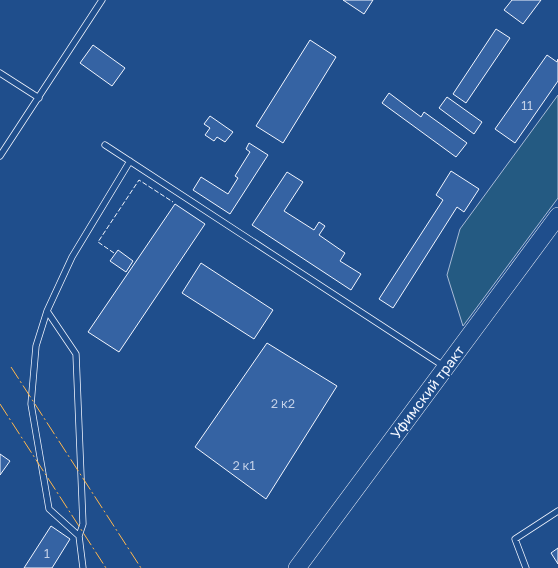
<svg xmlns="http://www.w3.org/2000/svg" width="558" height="568" viewBox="0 0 558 568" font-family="'Golos Text',sans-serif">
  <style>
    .green { fill: #245a82; stroke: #a8bbd7 }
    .building { fill: #3563a3; stroke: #f2f6ff }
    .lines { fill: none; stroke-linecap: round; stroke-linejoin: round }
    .lane-casing { stroke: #f2f6ff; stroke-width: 7 }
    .primary-casing { stroke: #f2f6ff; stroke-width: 18 }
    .lane { stroke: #1f4e8c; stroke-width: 5.5 }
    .primary { stroke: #1f4e8c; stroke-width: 17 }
    .fence { stroke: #f2f6ff; stroke-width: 1; stroke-dasharray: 5 2; stroke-linecap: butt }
    .power { stroke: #ffb74d; stroke-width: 1; stroke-dasharray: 14 3 2 3; stroke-linecap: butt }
    .labels { text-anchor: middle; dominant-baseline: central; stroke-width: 3; stroke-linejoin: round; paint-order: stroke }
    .number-label { font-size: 12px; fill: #c3d1e8 }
    .street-label { font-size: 14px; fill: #f2f6ff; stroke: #1f4e8c }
  </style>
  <rect width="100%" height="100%" fill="#1f4e8c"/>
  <!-- green -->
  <path class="green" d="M 558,95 L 558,198 L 463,326 L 447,275 L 460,229 Z"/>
  <!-- building -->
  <path class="building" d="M 343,0 L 373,0 L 364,14 Z
    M 512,0 L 541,0 L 523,24 L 504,10 Z
    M 496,29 L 510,38 L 466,103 L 453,94 Z
    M 310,40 L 336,57 L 283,143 L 256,126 Z
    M 93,45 L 125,68 L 112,86 L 80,63 Z
    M 547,55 L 557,62 L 558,59 L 558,81 L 515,143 L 495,129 Z
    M 389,93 L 421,117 L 424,112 L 467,143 L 456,157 L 382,103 Z
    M 447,97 L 482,122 L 474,134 L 439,108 Z
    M 210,116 L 233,132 L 225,142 L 217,137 L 214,141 L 205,135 L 210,128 L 204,124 Z
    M 249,143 L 268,155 L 230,214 L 193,190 L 201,177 L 228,194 L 238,178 L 235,176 L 250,152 L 246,149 Z
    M 451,171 L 479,189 L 464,212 L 457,207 L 393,308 L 379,299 L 443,200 L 436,195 Z
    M 287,172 L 303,182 L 284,211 L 314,230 L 319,222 L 325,226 L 319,235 L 345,253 L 340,261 L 361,274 L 351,290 L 252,225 Z
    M 175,204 L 205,224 L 119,352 L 88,332 Z
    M 118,250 L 133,261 L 126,272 L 110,261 Z
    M 201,263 L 273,310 L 254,339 L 182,293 Z
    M 267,343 L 337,386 L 266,499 L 195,447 Z
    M 0,454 L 10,461 L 0,475 Z
    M 51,526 L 70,539 L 52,568 L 24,568 Z
    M 558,548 L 558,564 L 551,553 Z"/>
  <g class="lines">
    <!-- lane casing -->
    <g class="lane-casing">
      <path id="lane" d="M 0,73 L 39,98
        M 105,145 L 445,367
        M 0,156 L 102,0
        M 47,311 L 72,257 L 130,161
        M 79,536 L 83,524 L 76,354 L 47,311 L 36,346 L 31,404 L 49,509 L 79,536 L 83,568
        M 526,568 L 515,539 L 558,511"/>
    </g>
    <!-- primary casing -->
    <g class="primary-casing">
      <path id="primary" d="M 297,568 L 558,216"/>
    </g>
    <!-- lane -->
    <use href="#lane" class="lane"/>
    <!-- primary -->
    <use href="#primary" class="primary"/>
    <!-- fence -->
    <path class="fence" d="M 114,253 L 98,242 L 139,180 L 173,202"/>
    <!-- power -->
    <path class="power" d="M 11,367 L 141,568
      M 0,404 L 106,568"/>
  </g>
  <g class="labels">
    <!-- number labels -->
    <g class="number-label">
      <text x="527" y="105">11</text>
      <text x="283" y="403">2 к2</text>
      <text x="244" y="465">2 к1</text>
      <text x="47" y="553">1</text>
    </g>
    <!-- street labels -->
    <g class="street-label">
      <text transform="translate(427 392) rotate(-53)">Уфимский тракт</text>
    </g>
  </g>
</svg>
